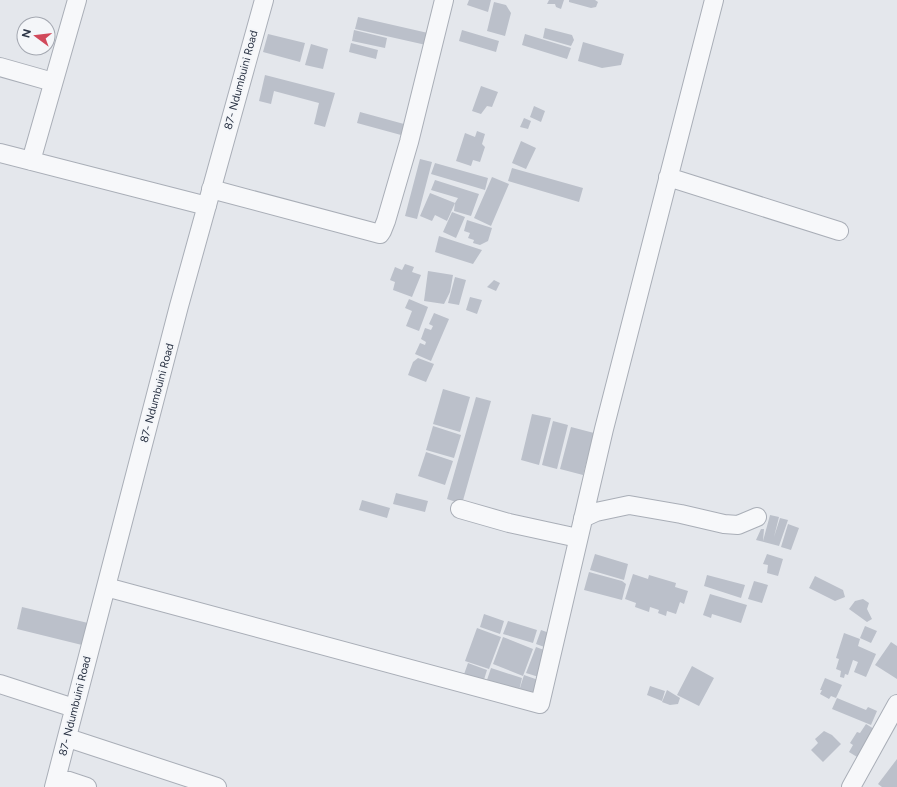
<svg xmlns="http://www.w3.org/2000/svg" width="897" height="787" viewBox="0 0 897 787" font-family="Figtree,sans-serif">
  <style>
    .building { fill: #bbc0ca }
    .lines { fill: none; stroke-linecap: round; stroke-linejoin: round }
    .minor-casing { stroke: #a9aeb7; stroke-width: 20 }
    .minor { stroke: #f7f8fa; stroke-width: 18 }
    .labels { text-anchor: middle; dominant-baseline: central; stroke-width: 4; stroke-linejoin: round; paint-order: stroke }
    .street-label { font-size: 11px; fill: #2b3445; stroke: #f4f6f9 }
  </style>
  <rect width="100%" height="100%" fill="#e4e7ec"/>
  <!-- building -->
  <path class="building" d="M 469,0 L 491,0 L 488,12 L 467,5 Z
    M 549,0 L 564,0 L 561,9 L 556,7 L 555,4 L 547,4 Z
    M 569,0 L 595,0 L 598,2 L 596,7 L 591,8 L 569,2 Z
    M 494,2 L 506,5 L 511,13 L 505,36 L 487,31 Z
    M 358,17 L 428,33 L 426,45 L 355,29 Z
    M 545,28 L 572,35 L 574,40 L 571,46 L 543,38 Z
    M 354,30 L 387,38 L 385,48 L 352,41 Z
    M 462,30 L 499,41 L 496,52 L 459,41 Z
    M 268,34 L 305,43 L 300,62 L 263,52 Z
    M 525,34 L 571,48 L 567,59 L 522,45 Z
    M 583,42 L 624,54 L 621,65 L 602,68 L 578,61 Z
    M 351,43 L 378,50 L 376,59 L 349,52 Z
    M 311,44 L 328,49 L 323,69 L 305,65 Z
    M 265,75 L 335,93 L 325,127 L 314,124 L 319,103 L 274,91 L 271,104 L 259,101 Z
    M 481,86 L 498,92 L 492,107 L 487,106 L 481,114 L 472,111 Z
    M 534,106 L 545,111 L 541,122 L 530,117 Z
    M 360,112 L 404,124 L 401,135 L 357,123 Z
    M 524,118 L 531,121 L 528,129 L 520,127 Z
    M 477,131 L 485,134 L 482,144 L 485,147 L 480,162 L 473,160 L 471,166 L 456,161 L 465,133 L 475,137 Z
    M 521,141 L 536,148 L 526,169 L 512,163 Z
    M 420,159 L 432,162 L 417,219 L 405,216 Z
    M 435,163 L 488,178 L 485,190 L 431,174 Z
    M 512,168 L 583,188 L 579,202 L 508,181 Z
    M 492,177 L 509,184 L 491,226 L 474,218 Z
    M 435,180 L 479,194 L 471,216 L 454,211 L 455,203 L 447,221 L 435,215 L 432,221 L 420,216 L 430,193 L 455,203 L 458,198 L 431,190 Z
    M 452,212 L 465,217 L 456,238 L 443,232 Z
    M 467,220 L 492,228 L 488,241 L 480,245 L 473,243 L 474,240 L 468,238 L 470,233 L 464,231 Z
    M 439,236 L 482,250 L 473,264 L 435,252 Z
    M 405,264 L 414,267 L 412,272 L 421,275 L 412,297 L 393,290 L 395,282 L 390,280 L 395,267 L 402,270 Z
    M 428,271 L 453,275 L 450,292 L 444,304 L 424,301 Z
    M 455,277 L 466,280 L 459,305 L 448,303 Z
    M 494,280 L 500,283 L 496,291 L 487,287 Z
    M 470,297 L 482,300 L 477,314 L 466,310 Z
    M 409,299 L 428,307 L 419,331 L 406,326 L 412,311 L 405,308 Z
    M 434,313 L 449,319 L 431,361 L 415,354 L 420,343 L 425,345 L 426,342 L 421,339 L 425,328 L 431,330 L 433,326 L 429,324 Z
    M 418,358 L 434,364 L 426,382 L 408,375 L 413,362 Z
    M 443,389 L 470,397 L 460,432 L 433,424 Z
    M 476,397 L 491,401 L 462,504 L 447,499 Z
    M 532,414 L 551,418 L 539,465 L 521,460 Z
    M 553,421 L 568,425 L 557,469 L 542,465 Z
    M 433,426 L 461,435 L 454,458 L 426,450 Z
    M 571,427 L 594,433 L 583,475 L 560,469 Z
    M 426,452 L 453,461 L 445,485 L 418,476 Z
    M 396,493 L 428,501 L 425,512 L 393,504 Z
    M 362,500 L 390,508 L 387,518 L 359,510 Z
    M 770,515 L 779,517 L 774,537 L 780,518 L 788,520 L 779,546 L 756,540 L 761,529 L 764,529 L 763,541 Z
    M 788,524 L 799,528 L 791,550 L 781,547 Z
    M 595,554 L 628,564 L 624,580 L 590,570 Z
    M 767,554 L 783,559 L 778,576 L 767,573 L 768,565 L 763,564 Z
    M 589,572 L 622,581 L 626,584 L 622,600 L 584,590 Z
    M 633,574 L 648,579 L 649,575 L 676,583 L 675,587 L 688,591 L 684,604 L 680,602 L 676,614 L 667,611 L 666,616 L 658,613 L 659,610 L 650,607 L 649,612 L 635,607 L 636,603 L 625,599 Z
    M 707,575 L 745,585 L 741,598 L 704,586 Z
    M 815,576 L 843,590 L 845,597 L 835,601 L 809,588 Z
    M 754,581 L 768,585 L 762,603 L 748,599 Z
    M 710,594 L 747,605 L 741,623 L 712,614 L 711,618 L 703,615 Z
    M 863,599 L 869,603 L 867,609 L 872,619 L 867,622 L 849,609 L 855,601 Z
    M 22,607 L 88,623 L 82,645 L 17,629 Z
    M 484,614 L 504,621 L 500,634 L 480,627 Z
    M 508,621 L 537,630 L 533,643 L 503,634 Z
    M 865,626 L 877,631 L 871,643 L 860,638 Z
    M 477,628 L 501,637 L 489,669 L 465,661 Z
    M 541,630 L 555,635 L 550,649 L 536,644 Z
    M 844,633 L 860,639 L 858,646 L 876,654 L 866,677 L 854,672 L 858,662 L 853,660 L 848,675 L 845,674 L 844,678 L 840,677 L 841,671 L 836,669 L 839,659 L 836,658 Z
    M 503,637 L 533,649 L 523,676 L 493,664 Z
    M 891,642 L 897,646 L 897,679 L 875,665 Z
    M 536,647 L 552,653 L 542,678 L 526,673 Z
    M 468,663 L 487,670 L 482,686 L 462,680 Z
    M 692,666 L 714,678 L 699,706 L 677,695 Z
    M 491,668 L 522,678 L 519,691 L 524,675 L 544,682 L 535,701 L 485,686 Z
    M 825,678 L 842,685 L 836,698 L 831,696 L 829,699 L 820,694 L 822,690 L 820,690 Z
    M 650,686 L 665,691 L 662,701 L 647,695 Z
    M 667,690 L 680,698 L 678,704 L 670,705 L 662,702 Z
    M 837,698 L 866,710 L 868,707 L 877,711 L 871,725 L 832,709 Z
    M 866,724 L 879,732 L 862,760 L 849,752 L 853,745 L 850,743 L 857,732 L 860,733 Z
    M 824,731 L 832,735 L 841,744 L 823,762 L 811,750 L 818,743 L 815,739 Z
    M 897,759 L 897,787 L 882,787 L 878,784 Z"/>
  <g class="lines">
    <!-- minor casing -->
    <g class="minor-casing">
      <path id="minor" d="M 0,67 L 53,82
        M 0,153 L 207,206
        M 31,161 L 77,0
        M 668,177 L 839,231
        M 211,189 L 380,234 L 382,231 L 386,221 L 409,142 L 444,0
        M 460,509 L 509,523 L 578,538
        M 583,518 L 596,512 L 629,505 L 681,514 L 724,524 L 738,525 L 757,517
        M 106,587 L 540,704 L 604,429 L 714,0
        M 0,684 L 74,708
        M 68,738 L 217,787
        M 57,777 L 87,787
        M 54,787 L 179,306 L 264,0
        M 851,787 L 897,704"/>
    </g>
    <!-- minor -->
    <use href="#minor" class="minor"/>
  </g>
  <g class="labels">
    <!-- street labels -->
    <g class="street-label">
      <text transform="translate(241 80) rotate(-75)">87- Ndumbuini Road</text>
      <text transform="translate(157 393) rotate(-75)">87- Ndumbuini Road</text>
      <text transform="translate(75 706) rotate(-76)">87- Ndumbuini Road</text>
    </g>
  </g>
  <!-- north arrow -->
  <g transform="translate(36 36) rotate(285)"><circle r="19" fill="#f4f6f9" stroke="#a4a8b1"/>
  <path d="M0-3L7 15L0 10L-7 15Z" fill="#d1495b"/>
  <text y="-6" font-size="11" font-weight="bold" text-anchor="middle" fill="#2b3445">N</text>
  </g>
</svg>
